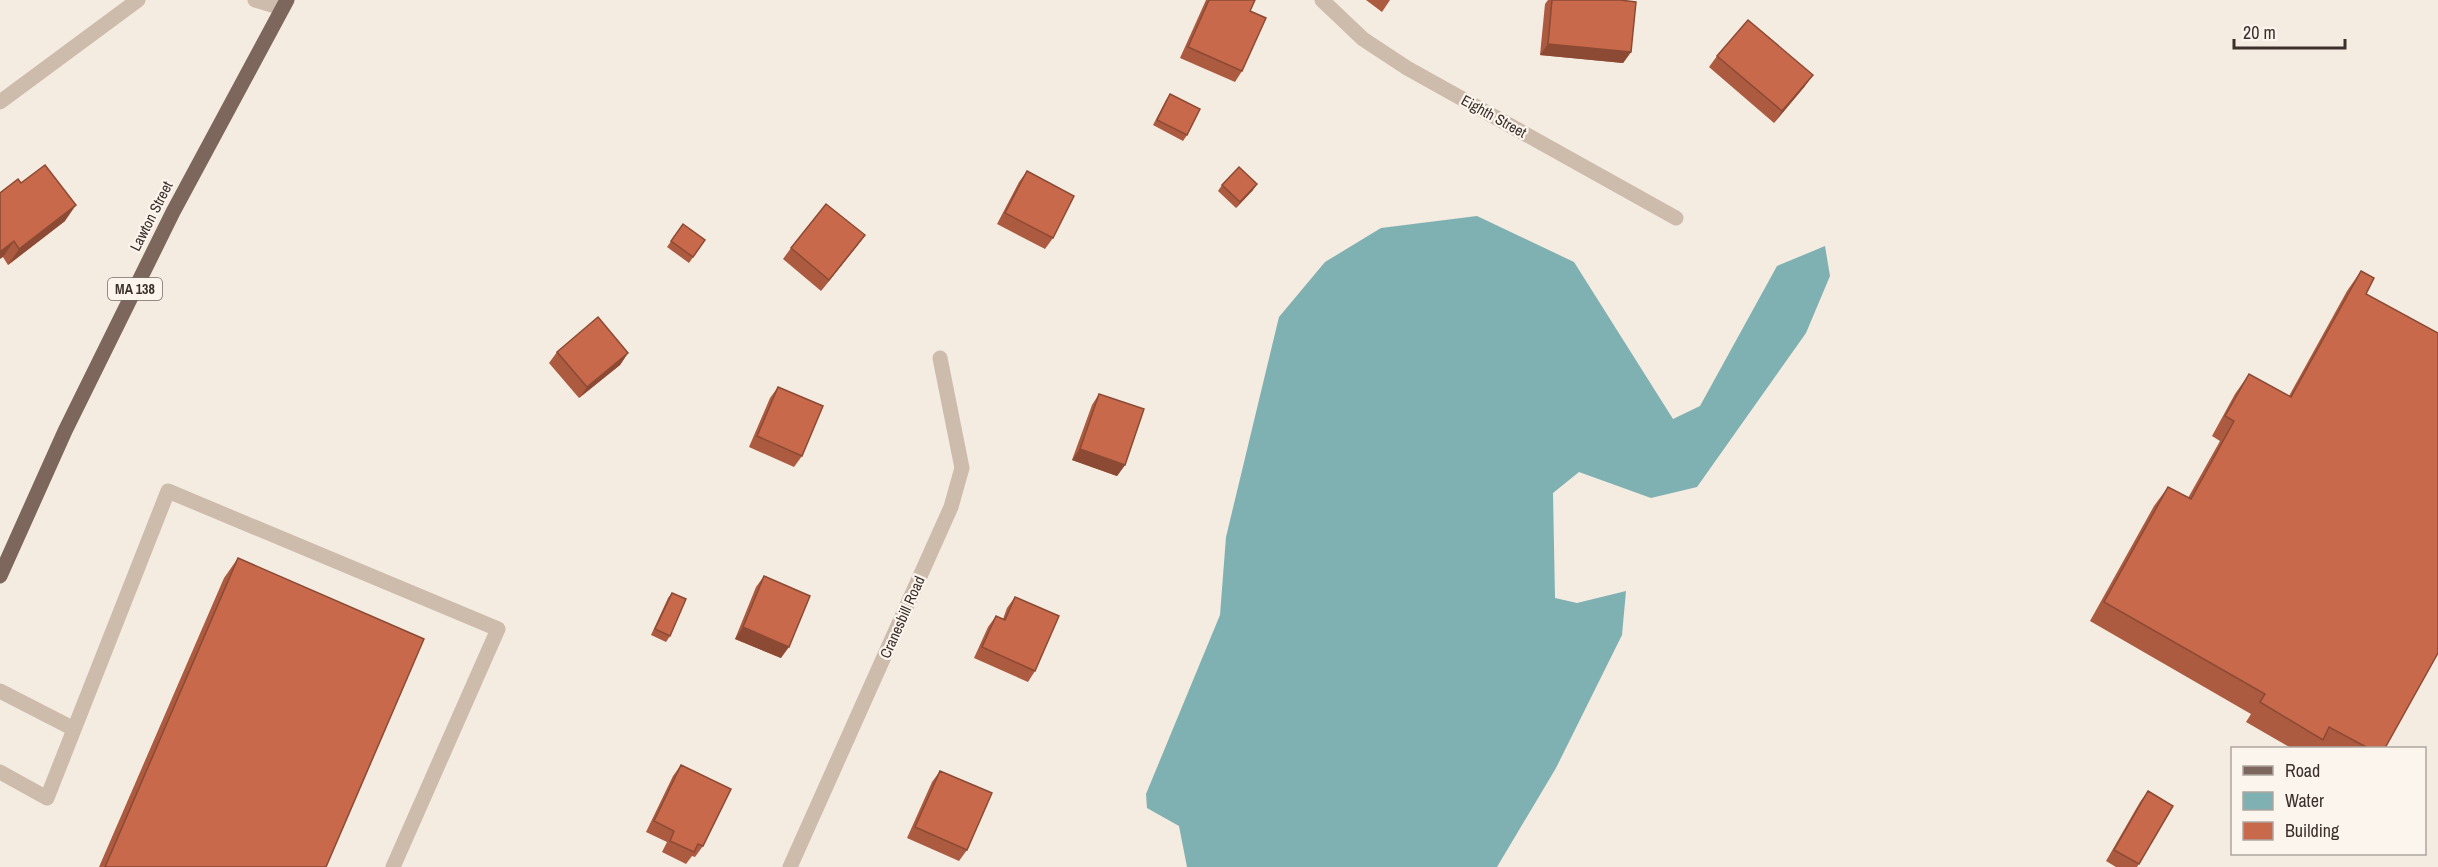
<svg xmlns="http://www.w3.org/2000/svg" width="2438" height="867" viewBox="0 0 2438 867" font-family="'Archivo Narrow',sans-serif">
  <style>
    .water { fill: #7fb0b2 }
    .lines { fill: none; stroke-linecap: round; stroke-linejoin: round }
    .minor { stroke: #cdbbac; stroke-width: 15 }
    .major { stroke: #7d675c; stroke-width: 15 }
    .wall { fill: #ac5a40 }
    .shaded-wall { fill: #8c4a34 }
    .building { fill: #c8694b; stroke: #8c4a34; stroke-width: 1.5 }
    .labels { text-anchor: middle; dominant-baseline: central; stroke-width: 4.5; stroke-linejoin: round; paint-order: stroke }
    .shield { fill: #fbf5ee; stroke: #756b66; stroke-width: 1.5 }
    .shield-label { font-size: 14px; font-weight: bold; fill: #3b302b }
    .street-label { font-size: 15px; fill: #3b302b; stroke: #fbf5ee }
  </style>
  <rect width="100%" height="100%" fill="#f4ebe1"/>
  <!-- water -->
  <path class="water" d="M 1477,216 L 1574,262 L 1673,419 L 1700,406 L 1777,266 L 1825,246 L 1830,276 L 1806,333 L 1697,487 L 1651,498 L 1579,472 L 1553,493 L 1555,598 L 1577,603 L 1626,591 L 1622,635 L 1556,768 L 1497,867 L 1187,867 L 1179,826 L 1147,808 L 1146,794 L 1220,615 L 1226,537 L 1279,317 L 1325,262 L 1381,228 Z"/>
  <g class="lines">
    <!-- minor -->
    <path class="minor" d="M 255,0 L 282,8
      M 1322,0 L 1363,39 L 1407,68 L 1676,218
      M 0,102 L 138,0
      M 0,691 L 74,729
      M 0,772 L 47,798 L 168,491 L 498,629 L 393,867
      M 790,867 L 951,507 L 962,468 L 940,358"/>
    <!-- major -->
    <path class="major" d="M 0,576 L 65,431 L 173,212 L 287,0"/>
  </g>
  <!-- wall -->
  <path class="wall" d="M 1206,0 L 1255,0 L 1250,11 L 1242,71 L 1235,82 L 1180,58 Z
    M 1366,0 L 1390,0 L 1382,12 Z
    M 1548,0 L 1620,0 L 1631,52 L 1623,63 L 1540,55 L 1545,4 Z
    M 1717,56 L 1805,86 L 1774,123 L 1709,67 Z
    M 1170,94 L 1187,135 L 1183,141 L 1153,125 L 1166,100 Z
    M 1027,171 L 1053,238 L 1045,249 L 997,224 L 1019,182 Z
    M 21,183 L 65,221 L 8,265 L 3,257 Z
    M 1222,185 L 1253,190 L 1236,208 L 1218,191 Z
    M 683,224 L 705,240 L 689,263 L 667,247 Z
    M 865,235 L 821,291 L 783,259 L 791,248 Z
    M 2361,271 L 2366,294 L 2385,748 L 2291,748 L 2246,722 L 2251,714 L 2090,621 L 2154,506 L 2168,487 L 2188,498 L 2220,441 L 2212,436 L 2235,394 L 2249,374 L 2289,396 L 2347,291 Z
    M 557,352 L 628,353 L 620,365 L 579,398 L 549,363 Z
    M 778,387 L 802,456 L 794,467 L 749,447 L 770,398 Z
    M 1099,394 L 1125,465 L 1117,476 L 1072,460 L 1092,405 Z
    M 238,558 L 326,867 L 99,867 L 224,578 Z
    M 764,576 L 781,658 L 735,639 L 756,587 Z
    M 672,593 L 670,636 L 666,642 L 651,635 L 668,598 Z
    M 1015,597 L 1035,671 L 1028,682 L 974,658 L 988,627 L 996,616 L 1003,619 L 1007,608 Z
    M 681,765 L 703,846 L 695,857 L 692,856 L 686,864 L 662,852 L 667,842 L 646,832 L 673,776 Z
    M 940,771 L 967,850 L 959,861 L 907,838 L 932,782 Z
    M 2148,791 L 2173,806 L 2137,867 L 2116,867 L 2106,861 L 2140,802 Z"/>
  <!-- shaded-wall -->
  <path class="shaded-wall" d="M 1548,44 L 1631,52 L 1623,63 L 1540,55 Z
    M 1813,75 L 1805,86 L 1774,123 L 1782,111 Z
    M 1257,184 L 1253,190 L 1236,208 L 1240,202 Z
    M 76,205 L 65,221 L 8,265 L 19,249 Z
    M 865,235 L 857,246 L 821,291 L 829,280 Z
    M 14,241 L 3,257 L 0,259 L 0,252 Z
    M 628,353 L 620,365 L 579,398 L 587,387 Z
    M 1080,449 L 1125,465 L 1117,476 L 1072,460 Z
    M 743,627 L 789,647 L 781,658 L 735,639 Z"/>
  <!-- building -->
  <path class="building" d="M 1209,0 L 1255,0 L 1250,11 L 1266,18 L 1242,71 L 1188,47 Z
    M 1552,0 L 1620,0 L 1636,2 L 1631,52 L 1548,44 Z
    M 1748,20 L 1813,75 L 1782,111 L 1717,56 Z
    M 1170,94 L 1200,109 L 1187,135 L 1157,120 Z
    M 45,165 L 76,205 L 19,249 L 14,241 L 0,252 L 0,193 L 18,179 L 21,183 Z
    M 1239,167 L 1257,184 L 1240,202 L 1222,185 Z
    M 1027,171 L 1074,196 L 1053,238 L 1005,213 Z
    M 826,204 L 865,235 L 829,280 L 791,248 Z
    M 683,224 L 705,240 L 693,257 L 671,241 Z
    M 2361,271 L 2374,278 L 2366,294 L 2438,333 L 2438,653 L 2385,748 L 2368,748 L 2329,727 L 2323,740 L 2260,702 L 2265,694 L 2104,602 L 2168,487 L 2191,499 L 2234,421 L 2225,416 L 2249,374 L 2291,397 Z
    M 598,317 L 628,353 L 587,387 L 557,352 Z
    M 778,387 L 823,406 L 802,456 L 757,436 Z
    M 1099,394 L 1144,409 L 1125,465 L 1080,449 Z
    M 238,558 L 424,639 L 326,867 L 105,867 Z
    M 764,576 L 810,596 L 789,647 L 743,627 Z
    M 672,593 L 686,599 L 670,636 L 655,629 Z
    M 1015,597 L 1059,616 L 1035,671 L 982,647 L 996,616 L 1005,620 Z
    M 681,765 L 731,789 L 703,846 L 698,844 L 694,852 L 670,841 L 674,831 L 654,821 Z
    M 940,771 L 992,793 L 967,850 L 915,827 Z
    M 2148,791 L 2173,806 L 2139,864 L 2114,850 Z"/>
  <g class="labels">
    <!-- shield labels -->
    <rect class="shield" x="108" y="278" width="54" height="22" rx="4.5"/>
    <g class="shield-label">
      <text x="135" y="289">MA 138</text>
    </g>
    <!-- street labels -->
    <g class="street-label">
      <text transform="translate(1494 116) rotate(29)">Eighth Street</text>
      <text transform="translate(151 216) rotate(-63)">Lawton Street</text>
      <text transform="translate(902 617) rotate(-66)">Cranesbill Road</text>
    </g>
  </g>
  <!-- legend -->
  <rect x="2231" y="747" width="195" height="108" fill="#fbf5ee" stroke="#aea6a0" stroke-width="1.5"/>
  <rect x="2243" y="766" width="30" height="9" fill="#7d675c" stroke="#aea6a0" stroke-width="1.5"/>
  <text x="2285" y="777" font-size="18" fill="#3b302b">Road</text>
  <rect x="2243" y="792" width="30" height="18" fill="#7fb0b2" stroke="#aea6a0" stroke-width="1.5"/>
  <text x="2285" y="807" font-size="18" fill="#3b302b">Water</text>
  <rect x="2243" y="822" width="30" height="18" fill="#c8694b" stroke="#aea6a0" stroke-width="1.5"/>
  <text x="2285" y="837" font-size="18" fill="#3b302b">Building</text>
  <!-- scale -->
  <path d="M2234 39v9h111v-9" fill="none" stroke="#3b302b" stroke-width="3"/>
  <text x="2243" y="39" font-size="18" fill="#3b302b" stroke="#fbf5ee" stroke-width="4.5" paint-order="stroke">20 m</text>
</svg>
